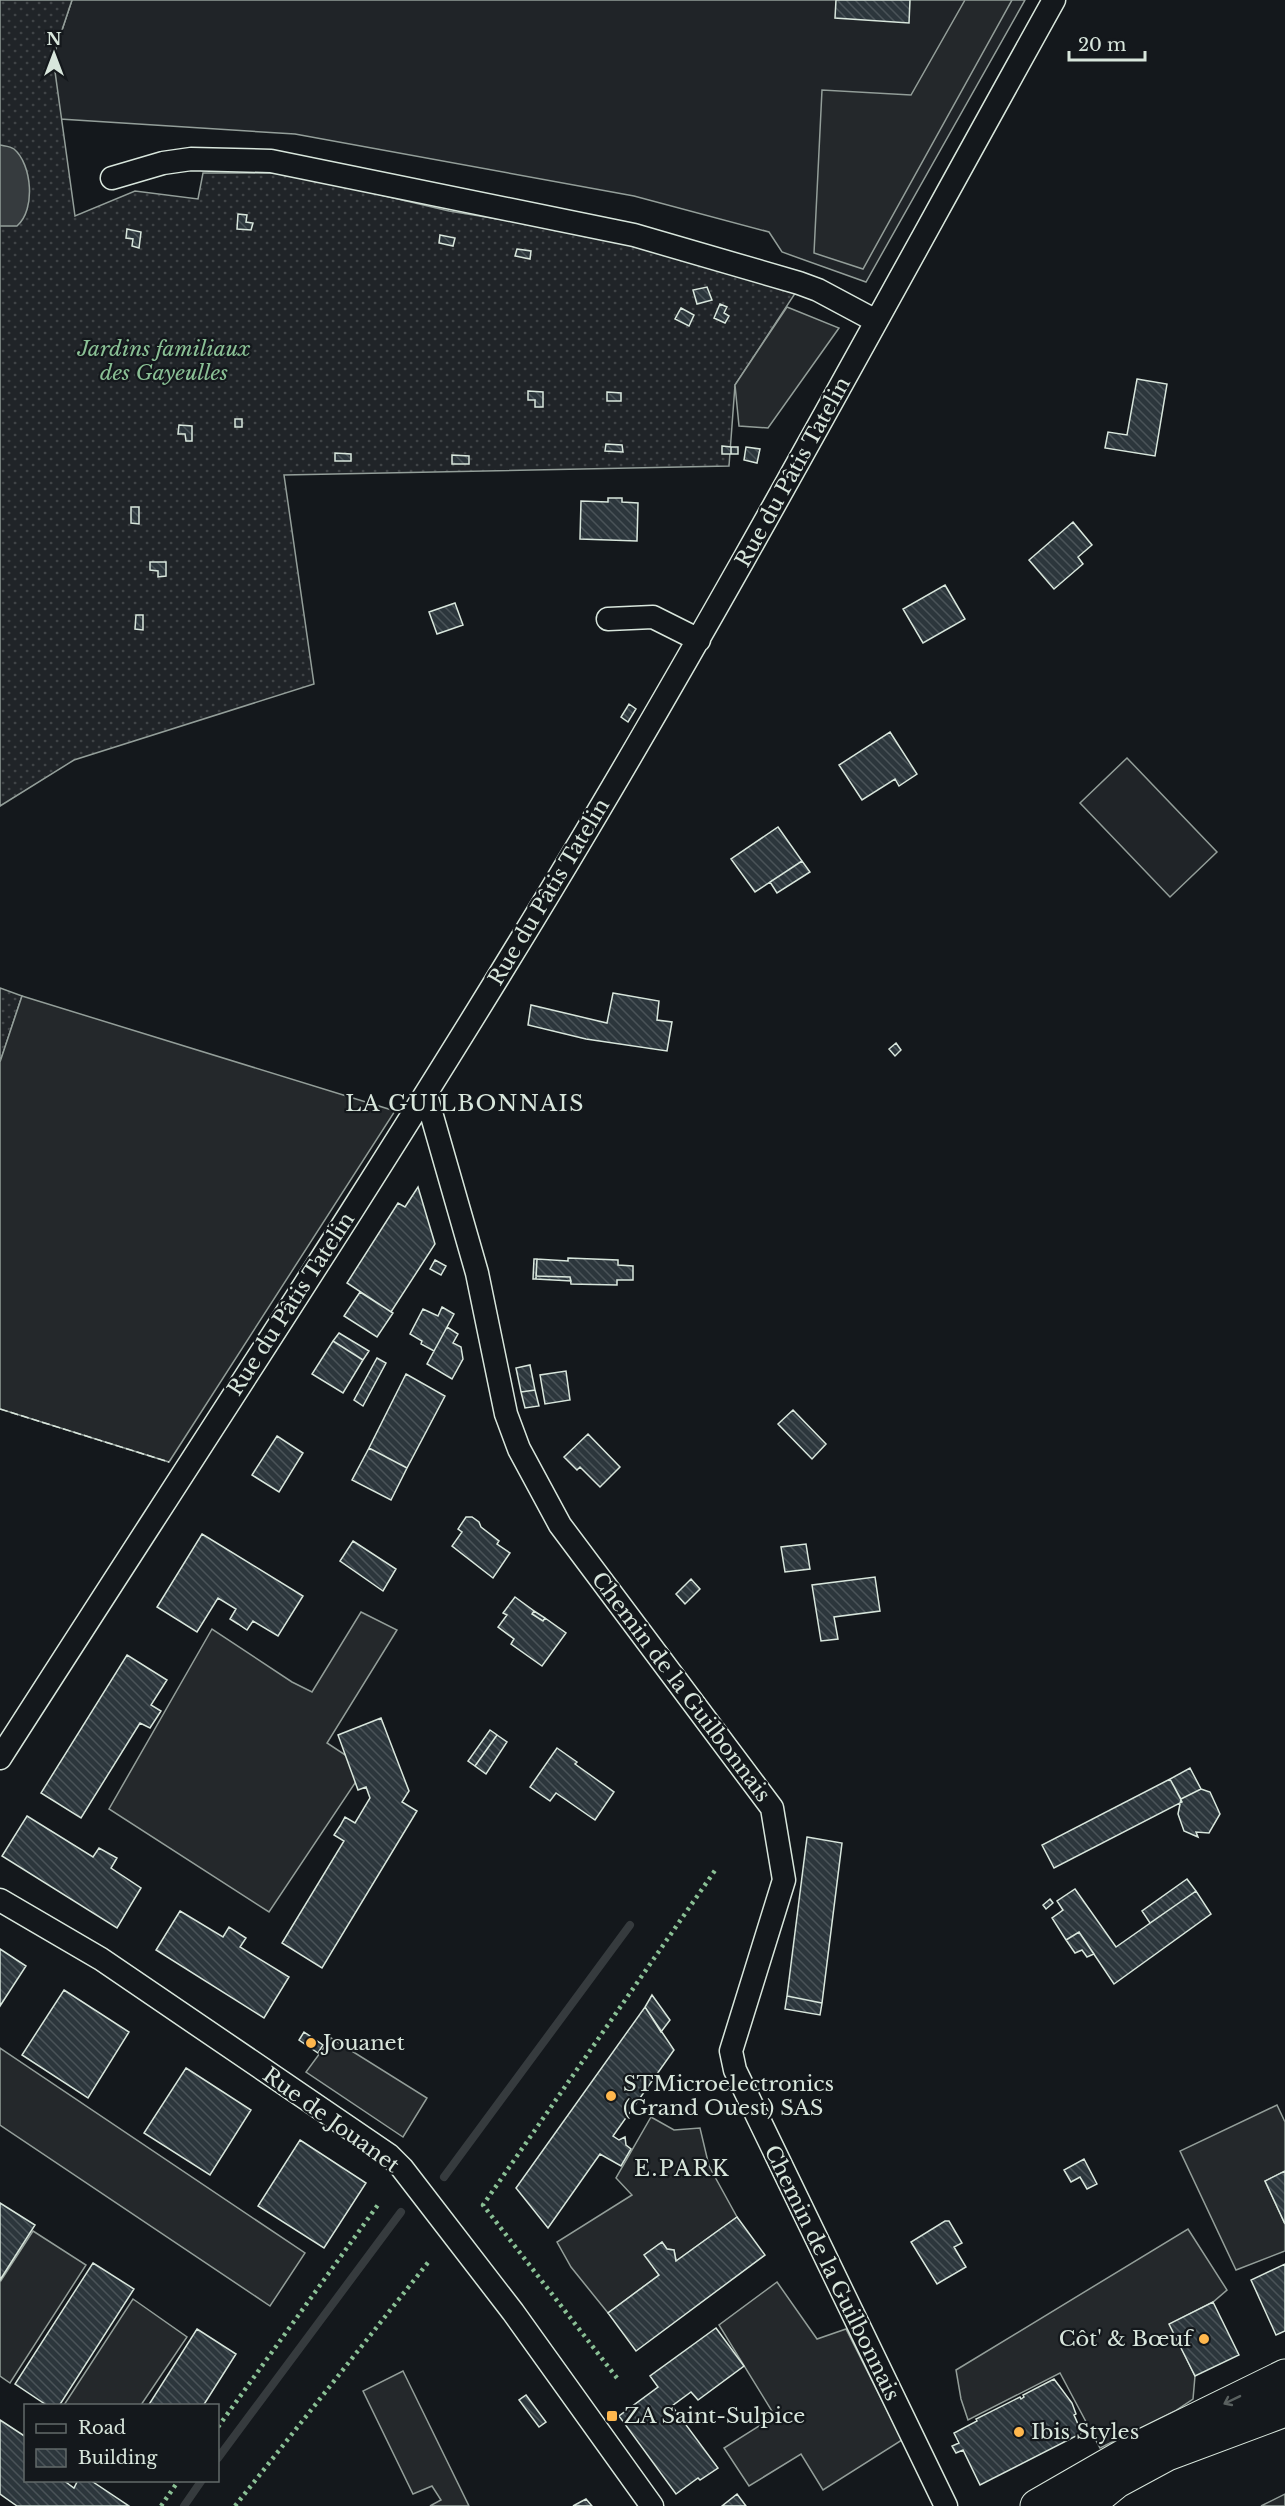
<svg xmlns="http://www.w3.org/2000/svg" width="1285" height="2506" viewBox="0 0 1285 2506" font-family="'Libre Baskerville',serif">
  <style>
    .grass { fill: #202428; stroke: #939e99; stroke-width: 1.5 }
    .garden { fill: url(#garden-dots); stroke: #939e99; stroke-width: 1.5 }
    .parking { fill: #24282b; stroke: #939e99; stroke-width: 1.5 }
    .water { fill: #363b3e; stroke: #939e99; stroke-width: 1.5 }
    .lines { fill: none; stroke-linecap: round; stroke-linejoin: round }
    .stream { stroke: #363b3e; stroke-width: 8 }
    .building { fill: url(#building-back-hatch); stroke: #d8e6dc; stroke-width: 1.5 }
    .minor-casing { stroke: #d8e6dc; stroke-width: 25 }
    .primary-casing { stroke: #d8e6dc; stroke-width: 35 }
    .minor { stroke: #14181c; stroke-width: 22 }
    .primary { stroke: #14181c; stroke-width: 33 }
    .hedge { stroke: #8ac095; stroke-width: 4.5; stroke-dasharray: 3 4.5; stroke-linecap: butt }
    .fence { stroke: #d8e6dc; stroke-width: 1.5; stroke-dasharray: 8 3; stroke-linecap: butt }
    .oneway { stroke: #59605f }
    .poi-dot { fill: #ffb74d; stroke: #14181c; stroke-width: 2 }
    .labels { text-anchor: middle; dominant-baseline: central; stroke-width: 4.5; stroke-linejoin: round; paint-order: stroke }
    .park-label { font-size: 21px; font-style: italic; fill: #8ac095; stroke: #14181c }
    .street-label { font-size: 21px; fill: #d8e6dc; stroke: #14181c }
    .poi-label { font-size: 21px; fill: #d8e6dc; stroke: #14181c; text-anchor: start }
    .neighbourhood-label { font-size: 22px; letter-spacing: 1.5px; fill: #d8e6dc; stroke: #14181c }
  </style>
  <defs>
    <pattern id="garden-dots" width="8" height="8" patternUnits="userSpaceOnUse" patternTransform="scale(1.5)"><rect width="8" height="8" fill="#202428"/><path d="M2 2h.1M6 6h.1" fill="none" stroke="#404447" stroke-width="1.8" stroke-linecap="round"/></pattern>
    <pattern id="building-back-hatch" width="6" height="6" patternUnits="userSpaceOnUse" patternTransform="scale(1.5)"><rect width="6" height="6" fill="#2c363c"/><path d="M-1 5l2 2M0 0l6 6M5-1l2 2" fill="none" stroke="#4a5358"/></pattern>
  </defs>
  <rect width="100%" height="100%" fill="#14181c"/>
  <!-- grass -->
  <path class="grass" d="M 72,0 L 1025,0 L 866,282 L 782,252 L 769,232 L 634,196 L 295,134 L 60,119 L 53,57 Z
    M 1127,758 L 1217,852 L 1170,897 L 1080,803 Z"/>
  <!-- garden -->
  <path class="garden" d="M 0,0 L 72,0 L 53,57 L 75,216 L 135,191 L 198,199 L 203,173 L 287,173 L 449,211 L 618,239 L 796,292 L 735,385 L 729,466 L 284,475 L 314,684 L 74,760 L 0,806 Z
    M 0,988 L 22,996 L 0,1062 Z"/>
  <!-- parking -->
  <path class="parking" d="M 965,0 L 1012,0 L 863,269 L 814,253 L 822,90 L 911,95 Z
    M 787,307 L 839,328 L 768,428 L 739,426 L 735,385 Z
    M 22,996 L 395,1111 L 169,1462 L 0,1409 L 0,1062 Z
    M 361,1612 L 397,1630 L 327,1743 L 365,1768 L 269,1912 L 109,1809 L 212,1629 L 292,1682 L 312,1692 Z
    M 331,2038 L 427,2098 L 403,2137 L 306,2072 Z
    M 0,2048 L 305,2253 L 270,2306 L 0,2125 Z
    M 1277,2105 L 1285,2122 L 1285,2171 L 1265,2181 L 1285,2224 L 1285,2251 L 1236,2270 L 1180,2151 Z
    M 651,2117 L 674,2130 L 700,2128 L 709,2166 L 737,2217 L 676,2261 L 674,2250 L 667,2249 L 662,2242 L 645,2255 L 659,2275 L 608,2313 L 571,2267 L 557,2242 L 632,2195 L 616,2178 Z
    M 1188,2229 L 1227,2290 L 1213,2302 L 1170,2324 L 1195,2376 L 1193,2399 L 1175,2411 L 1100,2448 L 1060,2373 L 968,2420 L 961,2399 L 956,2370 Z
    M 33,2231 L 86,2265 L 10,2383 L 0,2376 L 0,2282 Z
    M 777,2282 L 817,2339 L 846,2329 L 902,2440 L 823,2490 L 801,2454 L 749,2486 L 724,2448 L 775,2416 L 719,2325 Z
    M 133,2299 L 187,2337 L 141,2405 L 64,2405 Z
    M 403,2371 L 469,2506 L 430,2506 L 441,2500 L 432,2486 L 413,2494 L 363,2391 Z
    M 1285,2494 L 1285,2506 L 1261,2506 Z"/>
  <!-- water -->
  <path class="water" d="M 0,145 C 4,146 10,146 14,149 C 32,164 36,210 17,226 L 0,226 Z"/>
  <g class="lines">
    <!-- stream -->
    <path class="stream" d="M 444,2177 L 630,1925
      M 218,2458 L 401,2212
      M 184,2506 L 202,2480"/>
  </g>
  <!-- building -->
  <path class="building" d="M 836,0 L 910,0 L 909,23 L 835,18 Z
    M 238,214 L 247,215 L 246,222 L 253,223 L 251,230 L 237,229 Z
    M 127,229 L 141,232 L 139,248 L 132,246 L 133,239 L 126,238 Z
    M 440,235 L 455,238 L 453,246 L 439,243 Z
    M 517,249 L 531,251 L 530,259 L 515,256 Z
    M 707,287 L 712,300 L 697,304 L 693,290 Z
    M 720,304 L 727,307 L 724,313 L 729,316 L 725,323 L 714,318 Z
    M 681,308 L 694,315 L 689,326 L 675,319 Z
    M 1137,379 L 1167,384 L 1155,456 L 1105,448 L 1108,432 L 1127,435 Z
    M 528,391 L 543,392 L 543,407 L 535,407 L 535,400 L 528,400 Z
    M 607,392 L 621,393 L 621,401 L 607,401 Z
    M 235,419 L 242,419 L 242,427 L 235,427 Z
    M 179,425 L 192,426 L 192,441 L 186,441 L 185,434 L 178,434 Z
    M 606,444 L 622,445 L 623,452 L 605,451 Z
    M 722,446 L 731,447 L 731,454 L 722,454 Z
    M 731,447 L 738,447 L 738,454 L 731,454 Z
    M 746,447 L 760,449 L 757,463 L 744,460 Z
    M 335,453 L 351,454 L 351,461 L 335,461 Z
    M 452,455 L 469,456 L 469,464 L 452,464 Z
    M 608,498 L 622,498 L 622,502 L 638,503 L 637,541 L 580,539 L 581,501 L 608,502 Z
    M 131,507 L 139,507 L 139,524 L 131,523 Z
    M 1073,522 L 1092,545 L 1078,557 L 1083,564 L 1054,589 L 1029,560 Z
    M 150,562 L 166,562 L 166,576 L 158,577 L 158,571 L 150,570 Z
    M 945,585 L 965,619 L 923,643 L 903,609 Z
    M 455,603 L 463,625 L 437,634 L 429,612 Z
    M 136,615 L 143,615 L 143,630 L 135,629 Z
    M 629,704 L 636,709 L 628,722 L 621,717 Z
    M 890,732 L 917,774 L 899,786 L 895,779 L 862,800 L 839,765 Z
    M 778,827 L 802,861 L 755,892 L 731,859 Z
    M 802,861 L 810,872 L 777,893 L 770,882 Z
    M 613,993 L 659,1001 L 657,1020 L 672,1022 L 667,1051 L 586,1039 L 528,1025 L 531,1005 L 607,1023 Z
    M 896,1043 L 901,1050 L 895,1056 L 889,1049 Z
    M 418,1187 L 435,1244 L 391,1312 L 347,1283 L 398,1203 L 405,1207 Z
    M 568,1258 L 618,1260 L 618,1265 L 633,1266 L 633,1280 L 617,1280 L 617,1285 L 571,1284 L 570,1277 L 536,1276 L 537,1259 L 568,1261 Z
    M 534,1259 L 537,1259 L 536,1279 L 533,1279 Z
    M 435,1260 L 446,1266 L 441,1275 L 430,1269 Z
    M 536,1276 L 570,1277 L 571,1281 L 536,1279 Z
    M 360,1292 L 393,1313 L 377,1337 L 344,1316 Z
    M 442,1307 L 454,1314 L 434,1351 L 421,1344 L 422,1341 L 410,1334 L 423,1309 L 438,1316 Z
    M 447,1327 L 458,1334 L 453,1343 L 461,1347 L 463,1359 L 452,1379 L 427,1364 Z
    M 339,1333 L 369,1351 L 363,1360 L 333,1341 Z
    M 333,1341 L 363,1360 L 343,1393 L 312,1374 Z
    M 377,1358 L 386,1363 L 363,1406 L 354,1400 Z
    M 530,1365 L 535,1390 L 521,1392 L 516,1368 Z
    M 566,1371 L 570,1400 L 545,1404 L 540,1375 Z
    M 406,1374 L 445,1396 L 407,1468 L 369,1448 Z
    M 535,1390 L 539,1406 L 525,1408 L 521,1392 Z
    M 793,1410 L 826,1444 L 812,1459 L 778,1424 Z
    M 588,1434 L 620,1467 L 600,1487 L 580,1467 L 577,1470 L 564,1457 Z
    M 277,1436 L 303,1453 L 279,1492 L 252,1475 Z
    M 369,1448 L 407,1468 L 391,1500 L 352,1480 Z
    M 466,1517 L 472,1517 L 479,1522 L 481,1527 L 499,1541 L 497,1544 L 510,1553 L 493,1578 L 452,1546 L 462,1532 L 458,1529 Z
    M 202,1534 L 303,1596 L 278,1636 L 253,1621 L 247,1630 L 238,1624 L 230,1619 L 236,1609 L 218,1598 L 197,1632 L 157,1607 Z
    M 353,1541 L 396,1569 L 383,1591 L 340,1561 Z
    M 806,1544 L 810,1569 L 785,1572 L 781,1547 Z
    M 875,1577 L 880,1611 L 834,1617 L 838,1639 L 821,1641 L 812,1585 Z
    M 691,1579 L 700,1589 L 685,1604 L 676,1594 Z
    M 515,1597 L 534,1611 L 532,1614 L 543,1621 L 545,1618 L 566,1633 L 542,1666 L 511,1644 L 514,1639 L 498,1627 L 507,1615 L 503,1613 Z
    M 534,1611 L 545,1618 L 543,1621 L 532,1614 Z
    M 127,1655 L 167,1680 L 151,1705 L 161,1711 L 150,1728 L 140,1723 L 81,1818 L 41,1793 Z
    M 381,1718 L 409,1791 L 402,1802 L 417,1811 L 322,1968 L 282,1943 L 344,1841 L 334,1835 L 340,1826 L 345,1817 L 355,1823 L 370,1798 L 366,1787 L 358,1790 L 338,1735 Z
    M 490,1730 L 497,1735 L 475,1766 L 468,1761 Z
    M 497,1735 L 507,1742 L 486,1774 L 475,1766 Z
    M 557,1748 L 577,1762 L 575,1764 L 614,1792 L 595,1820 L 556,1793 L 550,1801 L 530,1787 Z
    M 1190,1768 L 1201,1789 L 1181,1799 L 1170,1779 Z
    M 1170,1779 L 1182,1802 L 1054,1868 L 1042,1845 Z
    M 1201,1789 L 1210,1792 L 1220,1814 L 1209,1833 L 1196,1832 L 1198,1837 L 1184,1831 L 1178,1814 L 1181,1799 Z
    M 27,1816 L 93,1857 L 99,1848 L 117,1858 L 111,1868 L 141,1888 L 117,1928 L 2,1856 Z
    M 807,1837 L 842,1843 L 822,2003 L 787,1996 Z
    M 1187,1879 L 1196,1891 L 1150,1923 L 1142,1911 Z
    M 1075,1889 L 1116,1947 L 1196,1891 L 1211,1914 L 1114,1984 L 1079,1932 L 1066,1940 L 1052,1918 L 1063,1910 L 1057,1901 Z
    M 1050,1899 L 1053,1903 L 1046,1909 L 1043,1905 Z
    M 180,1911 L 223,1937 L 229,1927 L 246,1938 L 240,1947 L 289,1977 L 264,2018 L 156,1950 Z
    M 1079,1932 L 1094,1954 L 1087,1957 L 1082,1950 L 1075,1953 L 1066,1940 Z
    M 0,1949 L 26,1966 L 0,2006 Z
    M 64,1990 L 129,2032 L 88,2098 L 22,2055 Z
    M 652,1995 L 670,2020 L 661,2032 L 645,2007 Z
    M 787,1996 L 822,2003 L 820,2015 L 785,2009 Z
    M 645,2007 L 674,2050 L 613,2136 L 619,2140 L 625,2137 L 626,2145 L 631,2149 L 621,2166 L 600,2154 L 548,2228 L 516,2188 Z
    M 304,2032 L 323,2045 L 318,2053 L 299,2040 Z
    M 186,2068 L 251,2110 L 210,2175 L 144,2133 Z
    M 300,2140 L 366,2183 L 324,2248 L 258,2206 Z
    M 1084,2159 L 1097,2184 L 1087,2189 L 1080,2177 L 1071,2182 L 1064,2170 Z
    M 1285,2171 L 1285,2224 L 1265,2181 Z
    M 0,2203 L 35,2225 L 0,2280 Z
    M 737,2217 L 765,2255 L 636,2351 L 608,2313 L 659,2275 L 644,2255 L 662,2242 L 667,2249 L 674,2250 L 676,2261 Z
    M 945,2221 L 949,2221 L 962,2243 L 954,2247 L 966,2267 L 937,2284 L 911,2242 Z
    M 93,2263 L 134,2289 L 59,2406 L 48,2406 L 15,2384 Z
    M 1285,2264 L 1285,2331 L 1276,2335 L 1251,2280 Z
    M 1213,2302 L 1239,2355 L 1195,2376 L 1169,2324 Z
    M 716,2328 L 744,2366 L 698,2400 L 691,2392 L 672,2406 L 718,2468 L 700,2480 L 698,2478 L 676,2494 L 619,2416 L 658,2387 L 650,2376 Z
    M 197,2329 L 236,2354 L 203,2406 L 148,2406 Z
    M 1054,2379 L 1072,2403 L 1076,2414 L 1074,2415 L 1082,2433 L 980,2485 L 963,2450 L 956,2453 L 952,2446 L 959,2443 L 954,2433 L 977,2421 L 976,2419 L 1020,2397 L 1021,2399 L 1024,2397 L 1023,2395 Z
    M 526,2395 L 546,2422 L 539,2427 L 519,2400 Z
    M 0,2420 L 26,2437 L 26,2480 L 63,2480 L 74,2488 L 78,2480 L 90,2480 L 129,2506 L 17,2506 L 0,2494 Z
    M 737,2494 L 746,2506 L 722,2506 Z
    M 586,2499 L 592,2506 L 573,2506 Z"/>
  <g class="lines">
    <!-- minor casing -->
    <g class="minor-casing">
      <path id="minor" d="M 112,178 L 163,163 L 191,159 L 271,161 L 634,235 L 799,283 L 818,290 L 876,321
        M 608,619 L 653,617 L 699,640
        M 426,1095 L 477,1273 L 506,1414 L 519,1449 L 560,1525 L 772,1808 L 784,1880 L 731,2051 L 735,2070 L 946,2506
        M 0,1758 C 183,1472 371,1188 547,897 C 725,603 887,300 1054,0
        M 0,1900 L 101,1959 L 389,2155 L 402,2168 L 513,2312 L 652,2506"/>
    </g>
    <!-- primary casing -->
    <g class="primary-casing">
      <path id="primary" d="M 1037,2506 L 1136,2449 L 1285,2376
        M 1086,2506 L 1117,2481 L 1167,2454 L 1285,2410"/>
    </g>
    <!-- minor -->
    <use href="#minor" class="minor"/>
    <!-- primary -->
    <use href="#primary" class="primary"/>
    <!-- hedge -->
    <path class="hedge" d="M 617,2378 L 483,2205 L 716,1869
      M 218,2427 L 380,2202
      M 161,2506 L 179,2480
      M 235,2506 L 430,2260"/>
    <!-- fence -->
    <path class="fence" d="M 0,1409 L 169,1462"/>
  </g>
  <!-- one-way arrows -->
  <defs><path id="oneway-shaft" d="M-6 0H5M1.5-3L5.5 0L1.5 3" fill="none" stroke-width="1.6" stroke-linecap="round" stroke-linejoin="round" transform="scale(1.5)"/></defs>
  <use class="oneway" href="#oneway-shaft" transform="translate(1232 2400) rotate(154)"/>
  <!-- markers -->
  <g class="poi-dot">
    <circle cx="311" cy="2043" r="6"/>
    <circle cx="611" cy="2096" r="6"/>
    <circle cx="1204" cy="2339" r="6"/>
    <rect x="606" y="2410" width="12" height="12" rx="3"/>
    <circle cx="1019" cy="2432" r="6"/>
  </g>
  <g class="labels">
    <!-- park labels -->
    <g class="park-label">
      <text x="164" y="349">Jardins familiaux<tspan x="164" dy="24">des Gayeulles</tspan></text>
    </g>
    <!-- street labels -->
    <g class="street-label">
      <text transform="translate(793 472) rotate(-61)">Rue du Pâtis Tatelin</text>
      <text transform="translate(549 892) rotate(-59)">Rue du Pâtis Tatelin</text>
      <text transform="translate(291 1304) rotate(-57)">Rue du Pâtis Tatelin</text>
      <text transform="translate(681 1687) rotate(53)">Chemin de la Guilbonnais</text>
      <text transform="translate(331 2120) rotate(36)">Rue de Jouanet</text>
      <text transform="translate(832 2273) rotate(64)">Chemin de la Guilbonnais</text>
    </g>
    <!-- poi labels -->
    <g class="poi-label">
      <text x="323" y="2043">Jouanet</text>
      <text x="623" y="2084">STMicroelectronics<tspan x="623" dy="24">(Grand Ouest) SAS</tspan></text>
      <text x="1192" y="2339" text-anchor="end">Côt' &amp; Bœuf</text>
      <text x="624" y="2416">ZA Saint-Sulpice</text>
      <text x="1031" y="2432">Ibis Styles</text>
    </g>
    <!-- neighbourhood labels -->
    <g class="neighbourhood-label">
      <text x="465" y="1103">LA GUILBONNAIS</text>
      <text x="682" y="2168">E.PARK</text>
    </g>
  </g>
  <!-- legend -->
  <rect x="24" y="2404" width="195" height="78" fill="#14181c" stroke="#626a69" stroke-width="1.5"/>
  <rect x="36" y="2424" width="30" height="9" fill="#14181c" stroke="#626a69" stroke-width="1.5"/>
  <text x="78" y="2434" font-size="18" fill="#d8e6dc">Road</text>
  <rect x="36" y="2449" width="30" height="18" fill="url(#building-back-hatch)" stroke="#626a69" stroke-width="1.5"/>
  <text x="78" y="2464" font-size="18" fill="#d8e6dc">Building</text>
  <!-- north arrow -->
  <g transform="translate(54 54)" stroke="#14181c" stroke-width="4.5" paint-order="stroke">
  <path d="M0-4.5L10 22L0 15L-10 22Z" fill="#d8e6dc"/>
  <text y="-9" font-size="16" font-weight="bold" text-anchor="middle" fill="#d8e6dc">N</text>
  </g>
  <!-- scale -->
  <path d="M1069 51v9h76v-9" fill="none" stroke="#d8e6dc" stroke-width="3"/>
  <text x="1078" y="51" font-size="18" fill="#d8e6dc" stroke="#14181c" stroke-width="4.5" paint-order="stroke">20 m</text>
</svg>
